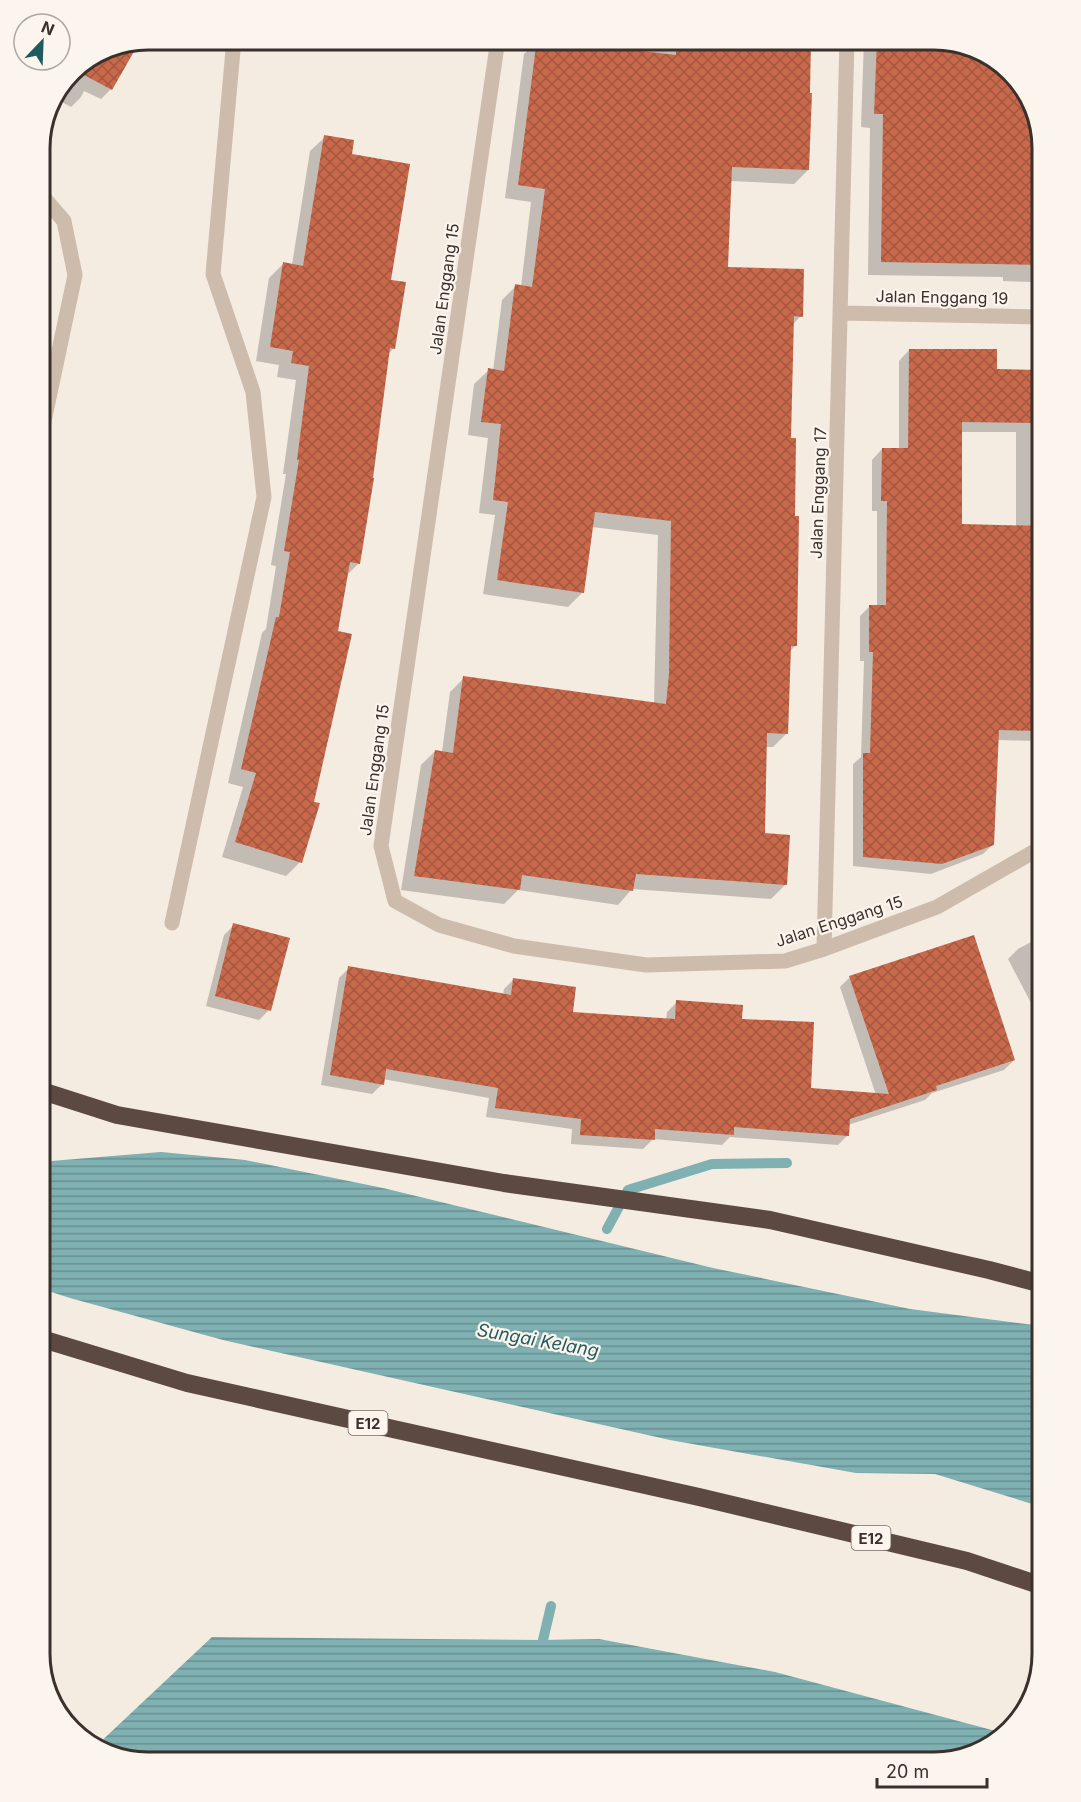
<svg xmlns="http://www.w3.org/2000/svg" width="1081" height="1802" viewBox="0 0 1081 1802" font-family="Inter,sans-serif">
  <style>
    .water { fill: url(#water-rules) }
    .shadow { fill: #0003; fill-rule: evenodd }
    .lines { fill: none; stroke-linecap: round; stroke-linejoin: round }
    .stream { stroke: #7fb0b2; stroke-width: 10 }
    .building { fill: url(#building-cross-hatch) }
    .minor { stroke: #cdbbac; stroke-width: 15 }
    .motorway { stroke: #5c4a42; stroke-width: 18 }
    .labels { text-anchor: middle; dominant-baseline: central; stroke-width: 4.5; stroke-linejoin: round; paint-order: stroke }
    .shield { fill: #fbf5ee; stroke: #756b66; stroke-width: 1.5 }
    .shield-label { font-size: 15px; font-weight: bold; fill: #3b302b }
    .street-label { font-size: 16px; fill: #3b302b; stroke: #fbf5ee }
    .water-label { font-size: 18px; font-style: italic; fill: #1f5a5e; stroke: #fbf5ee }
    .rim { fill: none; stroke: #3b302b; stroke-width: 3 }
  </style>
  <defs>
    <pattern id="water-rules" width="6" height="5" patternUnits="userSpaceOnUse" patternTransform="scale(1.5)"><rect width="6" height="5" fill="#7fb0b2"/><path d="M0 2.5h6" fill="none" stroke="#699091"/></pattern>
    <pattern id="building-cross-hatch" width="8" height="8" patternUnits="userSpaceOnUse" patternTransform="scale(1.5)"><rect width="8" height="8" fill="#c8694b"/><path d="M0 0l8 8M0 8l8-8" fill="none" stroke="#a4573f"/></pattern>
  </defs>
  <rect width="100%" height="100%" fill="#f4ebe1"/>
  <!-- water -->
  <path class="water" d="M 161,1152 L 245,1160 L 383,1188 L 713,1268 L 910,1309 L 1042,1326 L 1042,1507 L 935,1474 L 856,1473 L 670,1440 L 223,1340 L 70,1298 L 39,1288 L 39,1162 Z
    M 212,1637 L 543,1640 L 599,1639 L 775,1672 L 1003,1733 L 981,1752 L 933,1763 L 141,1763 L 95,1747 Z"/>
  <!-- shadow -->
  <path class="shadow" d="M 568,39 L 810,39 L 808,170 L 794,184 L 730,181 L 727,269 L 801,316 L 792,325 L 789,439 L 795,646 L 789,652 L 787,733 L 773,747 L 765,747 L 763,835 L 785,885 L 771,899 L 632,889 L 618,905 L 518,890 L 504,904 L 401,890 L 421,765 L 435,751 L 442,752 L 450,692 L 464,678 L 654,704 L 658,535 L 592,527 L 582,593 L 568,607 L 483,594 L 495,515 L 479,513 L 488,438 L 468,435 L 474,384 L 489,370 L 493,371 L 502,300 L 516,286 L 521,287 L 531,202 L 505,198 L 524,54 L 538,40 L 567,44 Z
    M 864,39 L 941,39 L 994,58 L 1031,100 L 1042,148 L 1042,274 L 1034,282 L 1003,281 L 1003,277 L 868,275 L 870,128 L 861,127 Z
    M 125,43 L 134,48 L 111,89 L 101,99 L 84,91 L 81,97 L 71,107 L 58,100 L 71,71 L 106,47 Z
    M 325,137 L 350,156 L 390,281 L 394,348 L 388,354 L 359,563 L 346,576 L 300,862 L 286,876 L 222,857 L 243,787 L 228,783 L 262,633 L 266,629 L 276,566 L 271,565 L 286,474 L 283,474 L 296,380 L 277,377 L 279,365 L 256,361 L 269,278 L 283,264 L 292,265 L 310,151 Z
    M 909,350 L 996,371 L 1042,371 L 1042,741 L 997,740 L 993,844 L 983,854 L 931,874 L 853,866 L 853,764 L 861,757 L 864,661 L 860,661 L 860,616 L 870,606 L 877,606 L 877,511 L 872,511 L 872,460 L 882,449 L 899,450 L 899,361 ZM 961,432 L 1016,432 L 1016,527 L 960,525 Z
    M 234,925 L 269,1010 L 259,1020 L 206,1006 L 224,935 Z
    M 1042,936 L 1042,1024 L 1008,959 L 1018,949 Z
    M 349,968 L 503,995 L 504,989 L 514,979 L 571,1013 L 666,1020 L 667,1012 L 677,1002 L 741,1020 L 809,1090 L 876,1095 L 840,987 L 850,977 L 1014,1060 L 1004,1070 L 932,1093 L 925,1100 L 848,1125 L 848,1135 L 838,1145 L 730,1137 L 722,1145 L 653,1139 L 643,1149 L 571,1144 L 572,1129 L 486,1117 L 489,1098 L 383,1079 L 382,1084 L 372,1094 L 321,1085 L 339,978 Z"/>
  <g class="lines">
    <!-- stream -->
    <path class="stream" d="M 607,1229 L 628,1190 L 712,1164 L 787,1163
      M 543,1640 L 551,1606"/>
  </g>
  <!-- building -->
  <path class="building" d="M 537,39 L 676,55 L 676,39 L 811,39 L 810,93 L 812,93 L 809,170 L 732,167 L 728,267 L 804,269 L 803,317 L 794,316 L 791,438 L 796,438 L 795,516 L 799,516 L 797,646 L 791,646 L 788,734 L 767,733 L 765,833 L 790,835 L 787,885 L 636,874 L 633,891 L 522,875 L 520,890 L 414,876 L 435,750 L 453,753 L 463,676 L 666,704 L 669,674 L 671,521 L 595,512 L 584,593 L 497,580 L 508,502 L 493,500 L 501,424 L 481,422 L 488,368 L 504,371 L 515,284 L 532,287 L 545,189 L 518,185 Z
    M 877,39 L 941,39 L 994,58 L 1031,100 L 1042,148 L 1042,265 L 881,262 L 883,114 L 874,114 Z
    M 140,41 L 112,90 L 73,69 L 106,47 Z
    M 324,135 L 354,140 L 352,154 L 410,164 L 391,280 L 406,282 L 395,349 L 390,348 L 373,478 L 374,478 L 360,564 L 350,562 L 338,631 L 352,634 L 314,802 L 320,803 L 302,863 L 235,842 L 256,773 L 241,769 L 276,617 L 279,617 L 290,552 L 284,551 L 299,460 L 297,460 L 309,366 L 291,363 L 293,351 L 270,347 L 283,262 L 303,266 Z
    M 909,349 L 997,349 L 997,369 L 1042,370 L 1042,423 L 962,422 L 962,524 L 1042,526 L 1042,731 L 999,730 L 994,845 L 942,864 L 863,857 L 863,753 L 870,753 L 873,652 L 869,652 L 869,605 L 886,605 L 887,501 L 881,501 L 882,448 L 908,448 Z
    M 233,923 L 290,938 L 271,1011 L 215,996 Z
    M 974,935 L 1015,1060 L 936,1086 L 937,1090 L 850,1119 L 849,1136 L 734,1127 L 734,1135 L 655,1129 L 655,1140 L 580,1135 L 581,1119 L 495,1108 L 498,1088 L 386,1069 L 384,1085 L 330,1075 L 348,966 L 511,995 L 513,978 L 576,987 L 573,1012 L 675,1019 L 676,1000 L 743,1005 L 742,1019 L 814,1022 L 811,1088 L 889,1094 L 849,976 Z"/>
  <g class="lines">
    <!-- minor -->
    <path class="minor" d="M 498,39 L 381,846 L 395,901 L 439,925 L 514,946 L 646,965 L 785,961 L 824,949 L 937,907 L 1042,847
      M 840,313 L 1042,317
      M 39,445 L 75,275 L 64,221 L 39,192
      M 172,923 L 264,497 L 253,392 L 213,274 L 234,39
      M 824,949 L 847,39"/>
    <!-- motorway -->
    <path class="motorway" d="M 39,1090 L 117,1115 L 504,1183 L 770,1220 L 989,1270 L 1042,1284
      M 39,1338 L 187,1383 L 699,1497 L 967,1561 L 1042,1586"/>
  </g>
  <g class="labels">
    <!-- shield labels -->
    <g class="shield">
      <rect x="348.5" y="1411" width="39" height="24" rx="4.5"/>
      <rect x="851.5" y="1526" width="39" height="24" rx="4.5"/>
    </g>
    <g class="shield-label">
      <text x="368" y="1423">E12</text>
      <text x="871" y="1538">E12</text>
    </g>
    <!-- street labels -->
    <g class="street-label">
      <text transform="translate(444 289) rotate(-82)">Jalan Enggang 15</text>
      <text transform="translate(942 297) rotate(1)">Jalan Enggang 19</text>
      <text transform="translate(818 493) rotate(-88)">Jalan Enggang 17</text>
      <text transform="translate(374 770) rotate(-82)">Jalan Enggang 15</text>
      <text transform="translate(839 921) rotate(-18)">Jalan Enggang 15</text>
    </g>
    <!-- water labels -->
    <g class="water-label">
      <text transform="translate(538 1340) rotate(10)">Sungai Kelang</text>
    </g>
  </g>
  <!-- crop -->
  <path d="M0 0H1081V1802H0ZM148 50H934A98 98 0 0 1 1032 148V1654A98 98 0 0 1 934 1752H148A98 98 0 0 1 50 1654V148A98 98 0 0 1 148 50Z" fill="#fbf5ee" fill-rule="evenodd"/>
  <path class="rim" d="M148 50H934A98 98 0 0 1 1032 148V1654A98 98 0 0 1 934 1752H148A98 98 0 0 1 50 1654V148A98 98 0 0 1 148 50Z"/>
  <!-- north arrow -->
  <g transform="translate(42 42) rotate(23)"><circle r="28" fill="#fbf5ee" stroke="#aea6a0" stroke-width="1.5"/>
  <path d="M0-4.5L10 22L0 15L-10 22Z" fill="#1f5a5e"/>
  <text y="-9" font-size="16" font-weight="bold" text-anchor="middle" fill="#3b302b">N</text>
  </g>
  <!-- scale -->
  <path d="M877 1778v9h110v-9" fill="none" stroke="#3b302b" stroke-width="3"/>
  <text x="886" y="1778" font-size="18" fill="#3b302b" stroke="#fbf5ee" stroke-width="4.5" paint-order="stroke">20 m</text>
</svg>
